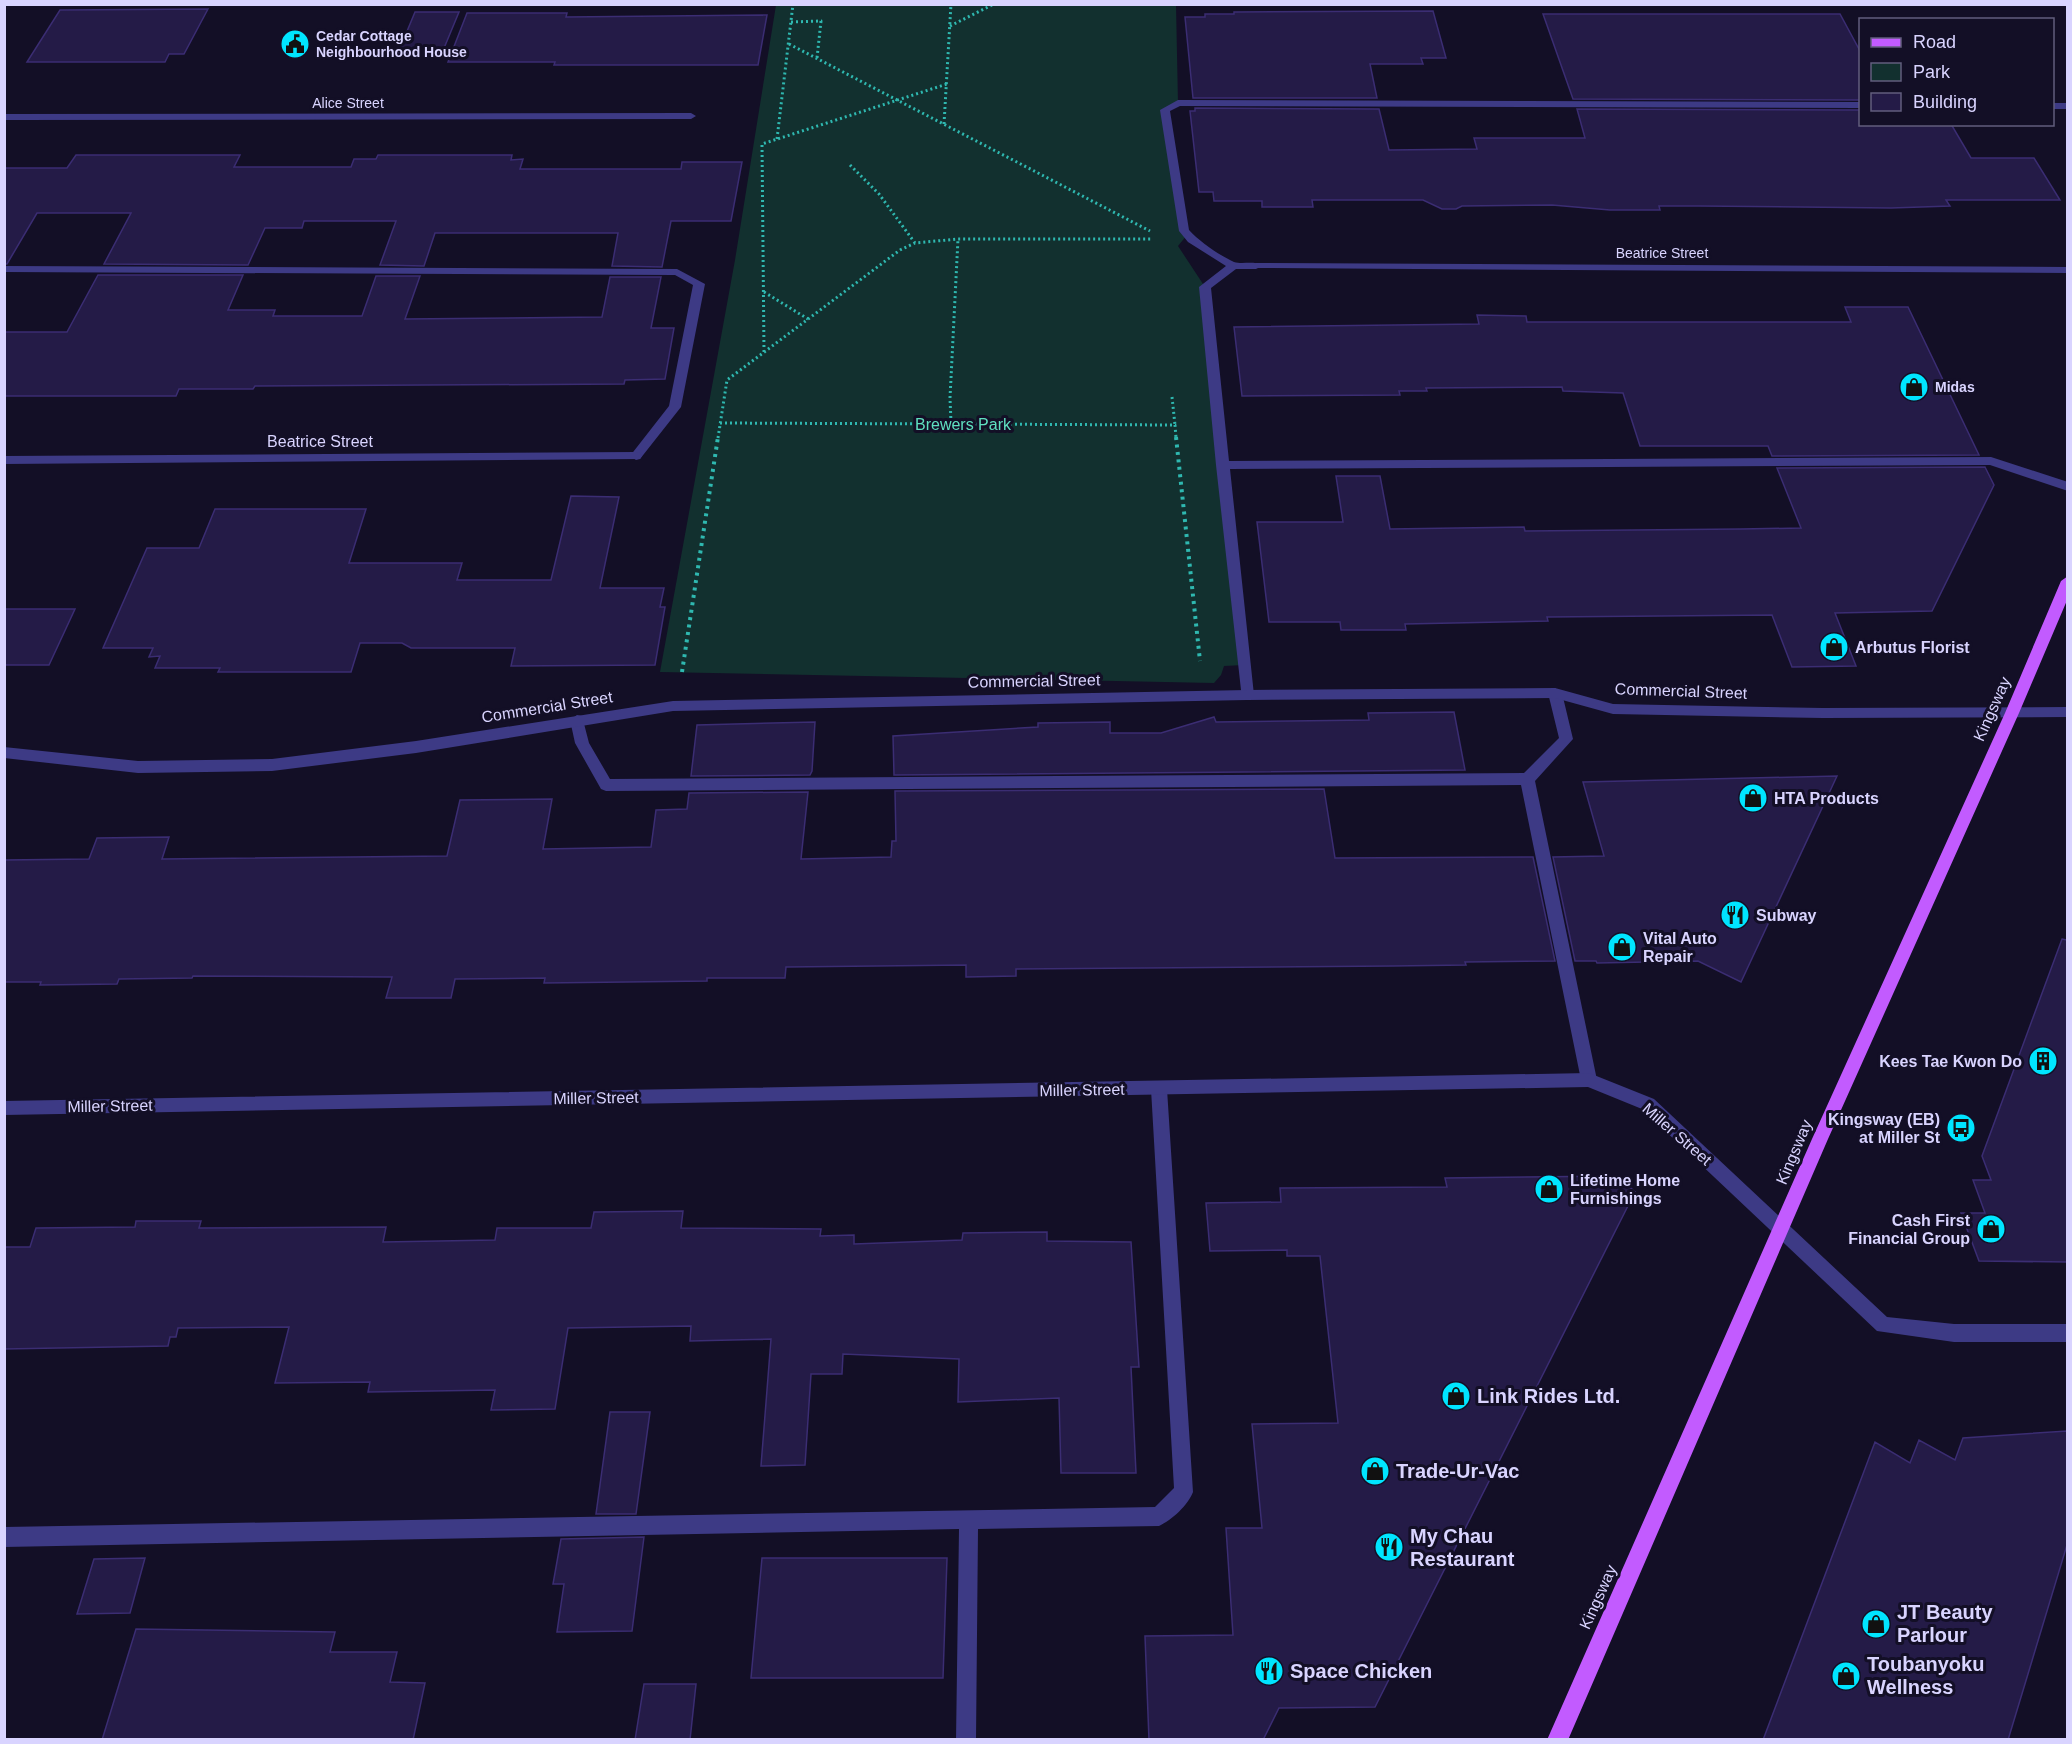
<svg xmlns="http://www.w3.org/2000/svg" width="2072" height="1744" viewBox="0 0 2072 1744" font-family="Arial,sans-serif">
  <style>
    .green { fill: #12302f }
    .building { fill: #241b47; stroke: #3b2d73; stroke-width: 1.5 }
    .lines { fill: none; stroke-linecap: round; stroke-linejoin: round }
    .path-far1 { stroke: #2fb8b0; stroke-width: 3; stroke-dasharray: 2 3; stroke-linecap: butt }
    .path { stroke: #2fb8b0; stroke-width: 4; stroke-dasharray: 3 4.5; stroke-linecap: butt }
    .service { fill: #3d3a85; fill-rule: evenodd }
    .minor { fill: #3d3a85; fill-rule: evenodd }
    .primary { fill: #c25bff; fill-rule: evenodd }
    .labels { text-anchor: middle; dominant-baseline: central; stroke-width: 6; stroke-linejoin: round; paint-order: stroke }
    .far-poi-label { font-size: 14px; font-weight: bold; fill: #d9d4ff; stroke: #130f26; text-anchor: start }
    .far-street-label { font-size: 14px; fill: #d9d4ff; stroke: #130f26 }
    .park-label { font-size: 16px; fill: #5fe0c0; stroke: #130f26 }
    .street-label { font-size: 16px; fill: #d9d4ff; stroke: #130f26 }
    .poi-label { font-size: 16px; font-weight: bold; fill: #d9d4ff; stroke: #130f26; text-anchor: start }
    .near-poi-label { font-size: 20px; font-weight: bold; fill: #d9d4ff; stroke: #130f26; text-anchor: start }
  </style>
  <rect width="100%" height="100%" fill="#130f26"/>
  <!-- green -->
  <path class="green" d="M 776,5 L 1176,5 L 1178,103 L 1165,110 L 1187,235 L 1178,246 L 1205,287 L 1244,665 L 1224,666 L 1221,675 L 1214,683 L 660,672 L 735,260 Z"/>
  <!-- building -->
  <path class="building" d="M 208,9 L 184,54 L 169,54 L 165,62 L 27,62 L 60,10 Z
    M 1433,11 L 1446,58 L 1421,58 L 1423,64 L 1370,64 L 1377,98 L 1193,98 L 1185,17 L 1205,17 L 1205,14 L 1234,14 L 1234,12 Z
    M 415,12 L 459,12 L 442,53 L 398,53 Z
    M 467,13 L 567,13 L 566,17 L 767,15 L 758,65 L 554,65 L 555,62 L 448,62 Z
    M 1543,14 L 1840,14 L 1860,51 L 1860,100 L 1573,99 Z
    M 1195,108 L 1379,109 L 1389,150 L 1477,149 L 1474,138 L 1585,138 L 1577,109 L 1860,110 L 1860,124 L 1951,124 L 1971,158 L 2034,158 L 2060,200 L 1946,200 L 1950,206 L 1891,208 L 1699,206 L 1659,206 L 1660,210 L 1610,210 L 1552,205 L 1462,206 L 1456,209 L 1442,209 L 1423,200 L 1312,200 L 1313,207 L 1262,207 L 1262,201 L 1214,201 L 1213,192 L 1199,192 L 1190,111 L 1195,111 Z
    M 76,155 L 240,155 L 234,167 L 351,167 L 354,159 L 376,159 L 378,155 L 512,155 L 511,160 L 523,159 L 520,169 L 681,169 L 682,162 L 742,162 L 731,221 L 671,221 L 662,267 L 612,266 L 618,233 L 435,233 L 424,266 L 380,265 L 396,221 L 304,221 L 302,228 L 265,228 L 248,265 L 104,264 L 131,213 L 37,213 L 7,264 L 4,264 L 4,168 L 67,168 Z
    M 98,275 L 243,275 L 228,310 L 275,310 L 273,316 L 362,316 L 376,276 L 420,276 L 405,319 L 602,317 L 610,277 L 661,277 L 651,328 L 674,328 L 665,379 L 625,380 L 624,384 L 255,386 L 253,389 L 179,389 L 176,396 L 4,396 L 4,332 L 67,332 Z
    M 1845,307 L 1908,307 L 1979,455 L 1772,456 L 1768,446 L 1640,446 L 1623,393 L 1563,391 L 1562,387 L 1426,388 L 1427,391 L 1399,391 L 1400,395 L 1242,396 L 1234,327 L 1479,324 L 1477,315 L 1526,316 L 1527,322 L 1851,322 Z
    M 1985,467 L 1994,485 L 1932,611 L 1835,613 L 1856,666 L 1792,667 L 1772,615 L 1547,617 L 1548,621 L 1405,624 L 1406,630 L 1341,630 L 1340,622 L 1269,622 L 1257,522 L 1343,522 L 1336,476 L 1380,476 L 1390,529 L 1524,527 L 1525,531 L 1741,529 L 1801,528 L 1777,468 Z
    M 571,496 L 619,497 L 600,588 L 664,588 L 660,607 L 665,607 L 655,665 L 511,666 L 515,648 L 411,648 L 402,643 L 360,643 L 351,672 L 218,672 L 220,668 L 155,668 L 160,656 L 149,657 L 153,648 L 103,648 L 147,548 L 199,548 L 215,509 L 366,509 L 349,563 L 462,563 L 457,580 L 551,580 Z
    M 4,609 L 75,609 L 49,665 L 4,665 Z
    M 1454,712 L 1465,770 L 894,775 L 893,736 L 1038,727 L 1038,723 L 1110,722 L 1110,733 L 1161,733 L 1214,717 L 1216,722 L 1369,720 L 1368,713 Z
    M 815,722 L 812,771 L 810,775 L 691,776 L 697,725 Z
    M 1837,776 L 1741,982 L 1698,961 L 1597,963 L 1596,961 L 1575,961 L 1553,857 L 1604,856 L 1583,782 Z
    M 1324,789 L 1335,858 L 1533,857 L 1555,961 L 1465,962 L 1466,965 L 1392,966 L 1016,969 L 1016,976 L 966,977 L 966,965 L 786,967 L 785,978 L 707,978 L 707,981 L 544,983 L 545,978 L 455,979 L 451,998 L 386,998 L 392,977 L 193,976 L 192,978 L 119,979 L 117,984 L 40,985 L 41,982 L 4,982 L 4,860 L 89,859 L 97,838 L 169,837 L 162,859 L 447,856 L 460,800 L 552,799 L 543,849 L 651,847 L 656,810 L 687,809 L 689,793 L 808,792 L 801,859 L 891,857 L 892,841 L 896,841 L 895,791 Z
    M 2062,939 L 2067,940 L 2067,1262 L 1979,1261 L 1961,1213 L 1985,1213 L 1973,1180 L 1991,1180 L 1982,1156 Z
    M 1618,1176 L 1635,1192 L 1375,1707 L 1279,1708 L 1263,1740 L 1149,1740 L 1145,1636 L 1233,1635 L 1226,1528 L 1262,1528 L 1252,1424 L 1338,1423 L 1320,1256 L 1287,1256 L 1287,1250 L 1210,1251 L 1206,1203 L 1281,1202 L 1280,1188 L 1447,1187 L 1445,1178 Z
    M 683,1211 L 681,1228 L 821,1229 L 820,1236 L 854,1235 L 854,1244 L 962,1240 L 963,1233 L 1047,1232 L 1047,1241 L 1131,1242 L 1139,1367 L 1131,1367 L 1136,1473 L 1061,1473 L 1059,1398 L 958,1402 L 959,1359 L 843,1354 L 842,1374 L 811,1374 L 805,1465 L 761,1466 L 771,1339 L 690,1341 L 691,1326 L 568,1328 L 555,1409 L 491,1410 L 495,1390 L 368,1392 L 370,1382 L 275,1383 L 289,1327 L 178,1328 L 176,1337 L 170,1337 L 168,1346 L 4,1349 L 4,1247 L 30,1247 L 36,1228 L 135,1227 L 136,1221 L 201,1221 L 199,1228 L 386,1227 L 383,1242 L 495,1240 L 497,1228 L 591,1228 L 594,1212 Z
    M 610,1412 L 650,1412 L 636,1514 L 596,1514 Z
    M 2067,1431 L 2067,1545 L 2008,1740 L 1763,1740 L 1875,1442 L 1910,1463 L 1919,1440 L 1955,1460 L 1963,1438 Z
    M 644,1537 L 632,1631 L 557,1632 L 564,1584 L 553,1584 L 561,1539 Z
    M 145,1558 L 130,1613 L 77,1614 L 94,1559 Z
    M 762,1558 L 947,1558 L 943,1678 L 751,1678 Z
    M 136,1629 L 335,1632 L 330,1652 L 397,1652 L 390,1682 L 425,1683 L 413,1740 L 102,1740 Z
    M 644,1684 L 696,1684 L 690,1740 L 635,1740 Z"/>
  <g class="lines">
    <!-- path-far1 -->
    <path class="path-far1" d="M 791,22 L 821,21 L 817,58
      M 950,26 L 994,4
      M 789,44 L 1150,231
      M 944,124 L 951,4
      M 777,139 L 793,4
      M 850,165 L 879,194 L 915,243
      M 764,292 L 808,319
      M 764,352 L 762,144 L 947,84
      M 1172,397 L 1175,425
      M 720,423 L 1175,425 L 1176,438
      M 951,423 L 950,398 L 958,239
      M 718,438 L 727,380 L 900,250 L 915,243 L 958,239 L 1153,239"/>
    <!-- path -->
    <path class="path" d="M 1176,437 L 1200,661
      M 682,672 L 718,437"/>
    <!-- service -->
    <path class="service" d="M 1178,100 L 1860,102 L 1860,108 L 1180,106 L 1170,111 L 1189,230 C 1200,242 1219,255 1234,262 C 1243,265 1254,260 1262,266 L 1256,269 L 1236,269 L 1211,288 L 1229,461 L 1991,457 L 2068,482 L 2068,491 L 1990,465 L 1230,469 L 1254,695 L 1252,699 L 1242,699 L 1216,465 L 1199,287 L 1226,266 L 1188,242 L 1179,231 L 1160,110 Z
      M 2052,103 L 2068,103 L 2068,109 L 2052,109 Z
      M 4,266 L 677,269 L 705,284 L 681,407 L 640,459 L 636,460 L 630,456 L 669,406 L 693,285 L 675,275 L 4,272 Z
      M 1555,688 L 1562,693 L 1573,739 L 1535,781 L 1597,1080 L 1595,1085 L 1589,1087 L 1583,1085 L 1581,1080 L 1521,785 L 606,791 L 601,789 L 575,743 L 570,720 L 577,715 L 582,716 L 589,743 L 610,779 L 1524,773 L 1559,738 L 1548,693 Z
      M 1159,1082 L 1165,1084 L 1167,1089 L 1193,1492 C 1188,1505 1172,1520 1159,1526 L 978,1529 L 976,1740 L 956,1740 L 959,1529 L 4,1547 L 4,1527 L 1155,1507 L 1174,1488 L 1151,1089 L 1153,1084 Z"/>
    <!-- minor -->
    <path class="minor" d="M 4,114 L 691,113 L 696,116 L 691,119 L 4,120 Z
      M 1256,263 L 2068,267 L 2068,273 L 1252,268 L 1252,264 Z
      M 636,452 L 640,453 L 642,456 L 640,459 L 4,464 L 4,456 Z
      M 1555,688 L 1613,704 L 1823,708 L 2068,707 L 2068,717 L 1823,718 L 1613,714 L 1555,698 L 1247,700 L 673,711 L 416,753 L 272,771 L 138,773 L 4,758 L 4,747 L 138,761 L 272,759 L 416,741 L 673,701 L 1247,690 Z
      M 1589,1073 L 1654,1099 L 1887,1317 L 1954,1324 L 2068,1324 L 2068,1342 L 1954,1342 L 1877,1331 L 1642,1109 L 1588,1087 L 4,1115 L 4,1101 Z"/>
    <!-- primary -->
    <path class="primary" d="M 2068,576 L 2068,598 L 2019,713 L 1828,1139 L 1568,1740 L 1547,1740 L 1812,1139 L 2005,713 L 2061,581 Z"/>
  </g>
  <!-- icons -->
  <defs>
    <g id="civic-disc" transform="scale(1.5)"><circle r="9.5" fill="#00e5ff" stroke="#130f26"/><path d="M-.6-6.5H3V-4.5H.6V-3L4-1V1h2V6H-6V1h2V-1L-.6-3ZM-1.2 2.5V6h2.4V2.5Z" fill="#111"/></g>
    <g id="shop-disc" transform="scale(1.5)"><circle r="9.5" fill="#00e5ff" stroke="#130f26"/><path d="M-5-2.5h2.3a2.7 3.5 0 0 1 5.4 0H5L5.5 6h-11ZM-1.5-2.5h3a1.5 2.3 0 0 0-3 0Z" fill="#111"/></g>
    <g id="restaurant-disc" transform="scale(1.5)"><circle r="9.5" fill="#00e5ff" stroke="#130f26"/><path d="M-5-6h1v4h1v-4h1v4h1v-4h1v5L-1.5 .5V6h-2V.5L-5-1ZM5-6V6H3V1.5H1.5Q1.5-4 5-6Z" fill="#111"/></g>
    <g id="building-disc" transform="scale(1.5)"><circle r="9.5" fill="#00e5ff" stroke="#130f26"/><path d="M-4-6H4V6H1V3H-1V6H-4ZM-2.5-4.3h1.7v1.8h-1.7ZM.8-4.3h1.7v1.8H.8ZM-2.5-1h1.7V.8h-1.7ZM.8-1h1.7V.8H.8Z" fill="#111"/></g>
    <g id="bus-disc" transform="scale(1.5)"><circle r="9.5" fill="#00e5ff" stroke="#130f26"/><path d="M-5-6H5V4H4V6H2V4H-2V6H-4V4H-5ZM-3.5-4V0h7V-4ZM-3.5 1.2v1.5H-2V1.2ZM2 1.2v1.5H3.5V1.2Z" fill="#111"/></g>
  </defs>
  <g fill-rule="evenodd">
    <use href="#civic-disc" x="295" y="44"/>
    <use href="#shop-disc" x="1914" y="387"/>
    <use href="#shop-disc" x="1834" y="647"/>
    <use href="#shop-disc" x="1753" y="798"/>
    <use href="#restaurant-disc" x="1735" y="915"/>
    <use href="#shop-disc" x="1622" y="947"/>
    <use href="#building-disc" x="2043" y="1061"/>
    <use href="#bus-disc" x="1961" y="1128"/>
    <use href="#shop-disc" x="1549" y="1189"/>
    <use href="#shop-disc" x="1991" y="1229"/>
    <use href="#shop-disc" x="1456" y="1396"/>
    <use href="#shop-disc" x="1375" y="1471"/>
    <use href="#restaurant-disc" x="1389" y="1547"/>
    <use href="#shop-disc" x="1876" y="1624"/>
    <use href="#restaurant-disc" x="1269" y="1671"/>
    <use href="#shop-disc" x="1846" y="1676"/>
  </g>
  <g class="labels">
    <!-- far-poi labels -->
    <g class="far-poi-label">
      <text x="316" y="36">Cedar Cottage<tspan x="316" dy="16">Neighbourhood House</tspan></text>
      <text x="1935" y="387">Midas</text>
    </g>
    <!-- far-street labels -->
    <g class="far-street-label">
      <text x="348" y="103">Alice Street</text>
      <text x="1662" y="253">Beatrice Street</text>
    </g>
    <!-- park labels -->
    <g class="park-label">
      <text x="963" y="424">Brewers Park</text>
    </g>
    <!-- street labels -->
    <g class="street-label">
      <text x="320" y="441">Beatrice Street</text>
      <text transform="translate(1034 681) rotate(-1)">Commercial Street</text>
      <text transform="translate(1681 691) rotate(2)">Commercial Street</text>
      <text transform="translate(547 707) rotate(-9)">Commercial Street</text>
      <text transform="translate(1992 709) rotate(-66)">Kingsway</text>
      <text transform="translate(1082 1090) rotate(-1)">Miller Street</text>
      <text transform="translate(596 1098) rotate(-1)">Miller Street</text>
      <text transform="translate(110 1106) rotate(-1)">Miller Street</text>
      <text transform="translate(1677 1134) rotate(41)">Miller Street</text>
      <text transform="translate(1794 1152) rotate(-67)">Kingsway</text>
      <text transform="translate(1598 1597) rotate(-66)">Kingsway</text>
    </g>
    <!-- poi labels -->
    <g class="poi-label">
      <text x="1855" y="647">Arbutus Florist</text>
      <text x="1774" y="798">HTA Products</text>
      <text x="1756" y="915">Subway</text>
      <text x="1643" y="938">Vital Auto<tspan x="1643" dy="18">Repair</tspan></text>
      <text x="2022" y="1061" text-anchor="end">Kees Tae Kwon Do</text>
      <text x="1940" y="1119" text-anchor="end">Kingsway (EB)<tspan x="1940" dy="18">at Miller St</tspan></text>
      <text x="1570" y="1180">Lifetime Home<tspan x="1570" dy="18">Furnishings</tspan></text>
      <text x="1970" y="1220" text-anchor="end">Cash First<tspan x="1970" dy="18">Financial Group</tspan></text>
    </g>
    <!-- near-poi labels -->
    <g class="near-poi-label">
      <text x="1477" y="1396">Link Rides Ltd.</text>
      <text x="1396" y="1471">Trade-Ur-Vac</text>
      <text x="1410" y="1536">My Chau<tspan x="1410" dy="23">Restaurant</tspan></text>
      <text x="1897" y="1612">JT Beauty<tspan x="1897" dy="23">Parlour</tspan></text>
      <text x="1867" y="1664">Toubanyoku<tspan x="1867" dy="23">Wellness</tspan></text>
      <text x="1290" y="1671">Space Chicken</text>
    </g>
  </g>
  <!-- border -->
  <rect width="2072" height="1744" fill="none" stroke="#d9d4ff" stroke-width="12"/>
  <!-- legend -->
  <rect x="1859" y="18" width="195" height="108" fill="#130f26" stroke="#625e7d" stroke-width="1.5"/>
  <rect x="1871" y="38" width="30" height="9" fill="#c25bff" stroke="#625e7d" stroke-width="1.5"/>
  <text x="1913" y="48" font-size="18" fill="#d9d4ff">Road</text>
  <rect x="1871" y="63" width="30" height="18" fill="#12302f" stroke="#625e7d" stroke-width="1.5"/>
  <text x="1913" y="78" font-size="18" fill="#d9d4ff">Park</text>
  <rect x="1871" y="93" width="30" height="18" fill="#241b47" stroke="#625e7d" stroke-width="1.5"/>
  <text x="1913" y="108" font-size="18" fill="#d9d4ff">Building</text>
</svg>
